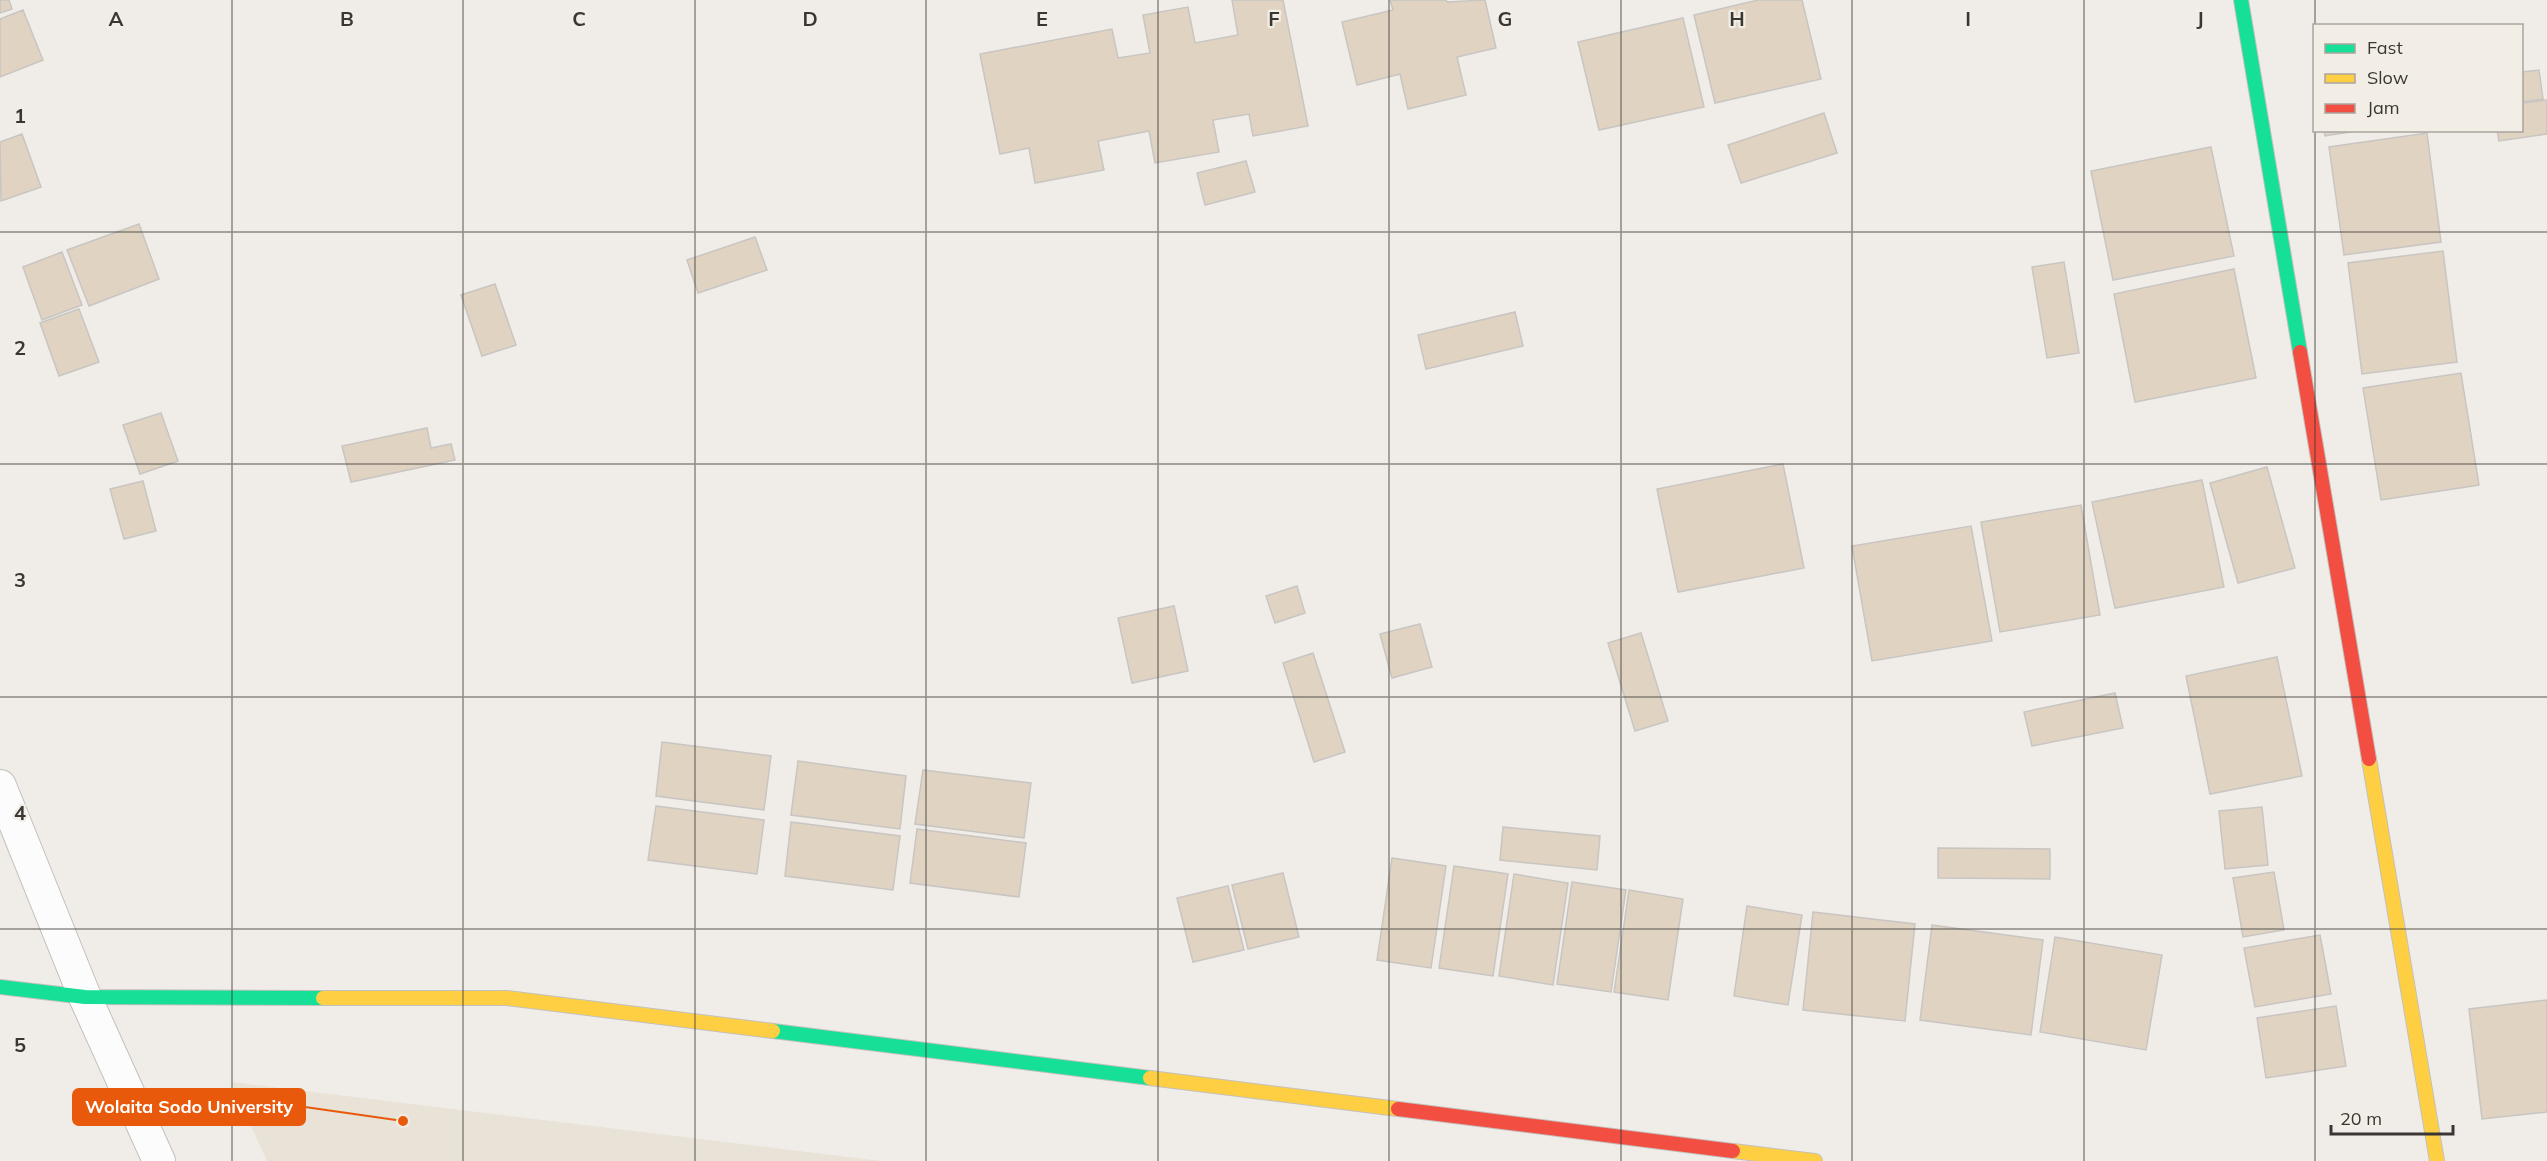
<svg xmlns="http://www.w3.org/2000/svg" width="2547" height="1161" viewBox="0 0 2547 1161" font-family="Mulish,sans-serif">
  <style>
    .built { fill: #e8e2d7 }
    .building { fill: #e0d3c2; stroke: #c8c5c2; stroke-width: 1.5 }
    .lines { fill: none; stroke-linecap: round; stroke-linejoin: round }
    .street-casing { stroke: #c3c0bd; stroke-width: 34 }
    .fast-casing { stroke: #c3c0bd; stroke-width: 16 }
    .slow-casing { stroke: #c3c0bd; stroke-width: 16 }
    .jam-casing { stroke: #c3c0bd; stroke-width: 16 }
    .street { stroke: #fdfcfc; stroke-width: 32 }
    .fast { stroke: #16e098; stroke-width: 14 }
    .slow { stroke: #ffcf43; stroke-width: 14 }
    .jam { stroke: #f24e42; stroke-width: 14 }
    .grid { fill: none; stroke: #393734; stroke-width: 1.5; stroke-opacity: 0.55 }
    .grid-label { font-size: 20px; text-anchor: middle; font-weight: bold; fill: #393734; stroke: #f3eee5; stroke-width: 4.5; stroke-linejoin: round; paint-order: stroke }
    .leader { fill: none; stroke: #e8590c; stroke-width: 2 }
    .callout-dot { fill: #e8590c; stroke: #f3eee5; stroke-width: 2 }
    .callout { fill: #e8590c; stroke: #e8590c; stroke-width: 2 }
    .callout-label { font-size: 18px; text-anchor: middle; font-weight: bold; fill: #fff }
  </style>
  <rect width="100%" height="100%" fill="#f0ede8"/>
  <!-- built -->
  <path class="built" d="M 231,1082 L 881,1161 L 267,1161 Z"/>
  <!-- building -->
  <path class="building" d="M 0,0 L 9,0 L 12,9 L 0,13 Z
    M 1232,0 L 1283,0 L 1308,126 L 1253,136 L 1249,114 L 1213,120 L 1219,152 L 1155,163 L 1149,131 L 1098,141 L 1104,170 L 1035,183 L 1029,148 L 1000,154 L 980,54 L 1112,29 L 1118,58 L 1150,53 L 1143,15 L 1188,7 L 1195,43 L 1238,35 Z
    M 1390,0 L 1446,0 L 1447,2 L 1485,0 L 1496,48 L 1457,57 L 1466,95 L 1408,109 L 1400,74 L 1357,85 L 1342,22 L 1393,10 Z
    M 1758,0 L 1802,0 L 1821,79 L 1715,103 L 1694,15 Z
    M 23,10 L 43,60 L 0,77 L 0,19 Z
    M 1683,18 L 1704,107 L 1599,130 L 1578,42 Z
    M 2539,70 L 2543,99 L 2522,102 L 2522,72 Z
    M 2547,100 L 2547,134 L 2499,141 L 2497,130 L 2522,130 L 2522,103 Z
    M 1824,113 L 1837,153 L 1741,183 L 1728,145 Z
    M 2324,130 L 2363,130 L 2325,136 Z
    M 2427,133 L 2441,242 L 2344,255 L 2329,147 Z
    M 22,134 L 41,187 L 1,201 L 0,142 Z
    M 2211,147 L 2234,256 L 2113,280 L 2091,171 Z
    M 1246,161 L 1255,192 L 1205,205 L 1197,173 Z
    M 139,224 L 159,279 L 89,306 L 67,250 Z
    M 755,237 L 767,270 L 698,293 L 687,260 Z
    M 2443,251 L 2457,362 L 2362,374 L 2348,263 Z
    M 62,252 L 82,305 L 42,320 L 23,267 Z
    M 2064,262 L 2079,353 L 2047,358 L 2032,267 Z
    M 2234,269 L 2256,378 L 2135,402 L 2114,294 Z
    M 495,284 L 516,345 L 482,356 L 461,295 Z
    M 79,309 L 99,362 L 59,376 L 40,323 Z
    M 1515,312 L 1523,346 L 1426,369 L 1418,335 Z
    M 2461,373 L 2479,485 L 2381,500 L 2363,388 Z
    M 161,413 L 178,461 L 140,474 L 123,425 Z
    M 427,428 L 431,448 L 451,444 L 455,460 L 351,482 L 342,446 Z
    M 1783,464 L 1804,568 L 1678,592 L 1657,489 Z
    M 2267,467 L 2295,568 L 2238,583 L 2210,483 Z
    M 2202,480 L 2224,587 L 2115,608 L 2092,502 Z
    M 143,481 L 156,531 L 124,539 L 110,489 Z
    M 2081,505 L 2100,615 L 2000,632 L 1981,522 Z
    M 1971,526 L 1992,641 L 1872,661 L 1852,546 Z
    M 1297,586 L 1305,613 L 1275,623 L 1266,596 Z
    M 1174,606 L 1188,671 L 1132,683 L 1118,618 Z
    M 1420,624 L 1432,667 L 1392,678 L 1380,634 Z
    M 1641,633 L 1668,721 L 1635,731 L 1608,643 Z
    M 1313,653 L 1345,752 L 1314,762 L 1283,663 Z
    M 2277,657 L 2302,776 L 2210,794 L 2186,676 Z
    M 2115,693 L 2123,728 L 2032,746 L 2024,712 Z
    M 662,742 L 771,756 L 764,810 L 656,796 Z
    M 798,761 L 906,776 L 900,829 L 791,815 Z
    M 923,770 L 1031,783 L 1024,838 L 915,824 Z
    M 656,806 L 764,820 L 757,874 L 648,860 Z
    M 2262,807 L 2268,865 L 2225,869 L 2219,811 Z
    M 791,822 L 900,836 L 893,890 L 785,876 Z
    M 1503,827 L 1600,836 L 1597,870 L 1500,860 Z
    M 917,829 L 1026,843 L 1019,897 L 910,883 Z
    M 1938,848 L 2050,849 L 2050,879 L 1938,878 Z
    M 1392,858 L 1446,866 L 1431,968 L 1377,960 Z
    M 1454,866 L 1508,874 L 1493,976 L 1439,968 Z
    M 2274,872 L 2284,930 L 2243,937 L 2233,878 Z
    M 1283,873 L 1299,937 L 1248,949 L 1232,885 Z
    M 1514,874 L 1568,883 L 1553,985 L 1499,976 Z
    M 1572,882 L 1626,890 L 1611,992 L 1557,984 Z
    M 1228,886 L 1244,950 L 1193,962 L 1177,898 Z
    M 1629,890 L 1683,899 L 1668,1000 L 1614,992 Z
    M 1747,906 L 1802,915 L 1788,1005 L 1734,996 Z
    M 1813,912 L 1915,924 L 1905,1021 L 1803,1010 Z
    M 1932,925 L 2043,940 L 2031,1035 L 1920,1020 Z
    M 2320,935 L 2331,994 L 2255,1007 L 2244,948 Z
    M 2055,937 L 2162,955 L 2146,1050 L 2040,1032 Z
    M 2547,1000 L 2547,1112 L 2482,1119 L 2469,1009 Z
    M 2336,1006 L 2346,1066 L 2266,1078 L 2257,1018 Z"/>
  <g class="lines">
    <!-- street casing -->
    <g class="street-casing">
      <path id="street" d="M 0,786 L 85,997 L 159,1161"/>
    </g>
    <!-- fast casing -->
    <g class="fast-casing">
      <path id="fast" d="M 2241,0 L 2300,352
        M 0,987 L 85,997 L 323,998
        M 773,1031 L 1150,1078"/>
    </g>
    <!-- slow casing -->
    <g class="slow-casing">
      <path id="slow" d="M 2369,759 L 2437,1161
        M 323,998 L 507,998 L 773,1031
        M 1150,1078 L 1398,1109
        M 1733,1151 L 1815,1161"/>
    </g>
    <!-- jam casing -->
    <g class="jam-casing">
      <path id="jam" d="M 2300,352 L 2369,759
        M 1398,1109 L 1733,1151"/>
    </g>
    <!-- street -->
    <use href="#street" class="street"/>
    <!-- fast -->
    <use href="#fast" class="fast"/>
    <!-- slow -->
    <use href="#slow" class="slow"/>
    <!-- jam -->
    <use href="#jam" class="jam"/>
  </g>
  <!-- grid -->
  <path class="grid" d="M 232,0 L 232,1161M 463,0 L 463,1161M 695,0 L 695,1161M 926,0 L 926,1161M 1158,0 L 1158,1161M 1389,0 L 1389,1161M 1621,0 L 1621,1161M 1852,0 L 1852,1161M 2084,0 L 2084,1161M 2315,0 L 2315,26M 2315,130 L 2315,1161M 0,232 L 2547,232M 0,464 L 2547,464M 0,697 L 2547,697M 0,929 L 2547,929"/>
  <g class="grid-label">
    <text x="116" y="26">A</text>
    <text x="347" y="26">B</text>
    <text x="579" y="26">C</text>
    <text x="810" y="26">D</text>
    <text x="1042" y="26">E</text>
    <text x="1274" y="26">F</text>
    <text x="1505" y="26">G</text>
    <text x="1737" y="26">H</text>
    <text x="1968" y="26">I</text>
    <text x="2200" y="26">J</text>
    <text x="20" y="123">1</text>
    <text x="20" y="355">2</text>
    <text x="20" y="587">3</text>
    <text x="20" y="820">4</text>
    <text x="20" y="1052">5</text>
  </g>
  <!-- callouts -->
  <path class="leader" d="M403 1121L305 1107"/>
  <circle class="callout-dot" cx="403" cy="1121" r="6"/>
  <rect class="callout" x="73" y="1089" width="232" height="36" rx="6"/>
  <g class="callout-label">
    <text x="189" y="1113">Wolaita Sodo University</text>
  </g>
  <!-- legend -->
  <rect x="2313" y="24" width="210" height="108" fill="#f3eee5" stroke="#a9a59e" stroke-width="1.5"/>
  <rect x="2325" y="44" width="30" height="9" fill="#16e098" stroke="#a9a59e" stroke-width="1.5"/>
  <text x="2367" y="54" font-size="18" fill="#393734">Fast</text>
  <rect x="2325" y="74" width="30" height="9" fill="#ffcf43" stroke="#a9a59e" stroke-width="1.5"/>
  <text x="2367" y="84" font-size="18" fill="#393734">Slow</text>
  <rect x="2325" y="104" width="30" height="9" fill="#f24e42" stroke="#a9a59e" stroke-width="1.5"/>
  <text x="2367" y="114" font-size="18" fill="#393734">Jam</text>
  <!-- scale -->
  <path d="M2331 1125v9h122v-9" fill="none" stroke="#393734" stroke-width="3"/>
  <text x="2340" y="1125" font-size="18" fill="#393734" stroke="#f3eee5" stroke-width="4.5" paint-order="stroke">20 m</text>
</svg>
